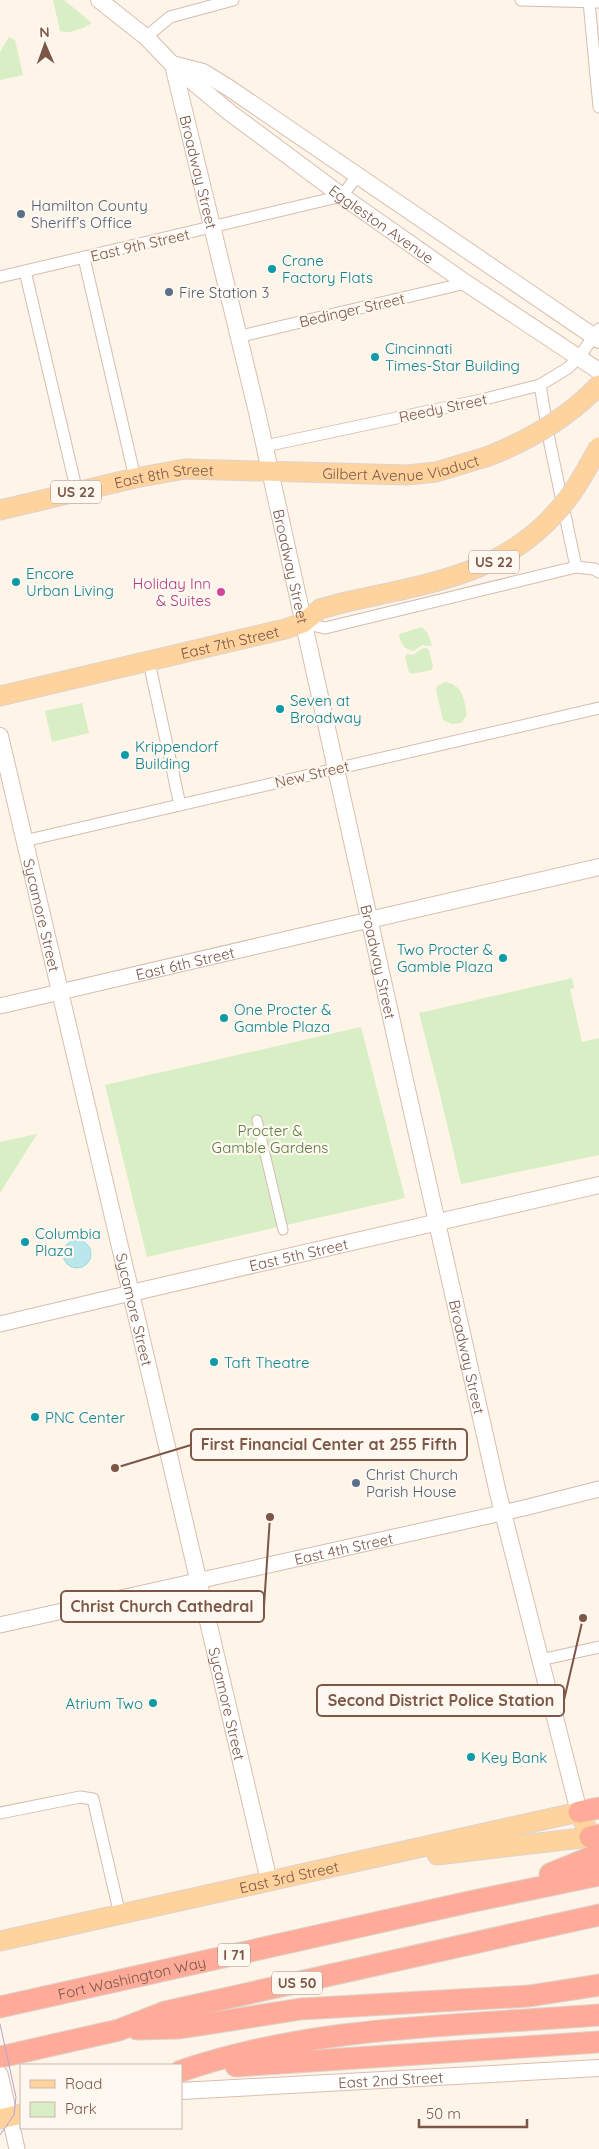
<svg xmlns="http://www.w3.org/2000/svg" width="599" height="2149" viewBox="0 0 599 2149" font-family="Quicksand,sans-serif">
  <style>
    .green { fill: #d8eec4 }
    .water { fill: #b9e7eb; stroke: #9fd9dd }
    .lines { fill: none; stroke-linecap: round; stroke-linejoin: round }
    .pedestrian-casing { stroke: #d5bcaf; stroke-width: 11 }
    .minor-casing { stroke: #d5bcaf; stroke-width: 13 }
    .tertiary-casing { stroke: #d5bcaf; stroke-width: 17 }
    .secondary-casing { stroke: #dabeae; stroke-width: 18 }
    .primary-casing { stroke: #ddd3cf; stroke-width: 21 }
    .motorway-casing { stroke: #ddd3cf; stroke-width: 23 }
    .pedestrian { stroke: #fff; stroke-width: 9 }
    .minor { stroke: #fff; stroke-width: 11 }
    .tertiary { stroke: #fff; stroke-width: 15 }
    .secondary { stroke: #fff; stroke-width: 16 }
    .primary { stroke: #ffd39e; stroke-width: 19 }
    .motorway { stroke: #feac99; stroke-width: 21 }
    .tram { stroke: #b5a4cb; stroke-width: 1 }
    .primary-bridge-casing { stroke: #ddd3cf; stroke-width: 21; stroke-linecap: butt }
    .primary-bridge { stroke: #ffd39e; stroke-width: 19 }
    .service-dot { fill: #5c6f8a; stroke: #fff8f0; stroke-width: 2 }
    .culture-dot { fill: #0f9aa8; stroke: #fff8f0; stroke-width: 2 }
    .hotel-dot { fill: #d1479c; stroke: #fff8f0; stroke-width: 2 }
    .labels { text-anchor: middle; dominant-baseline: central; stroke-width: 4.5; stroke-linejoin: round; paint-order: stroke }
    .shield { fill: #fff8f0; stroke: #a3877a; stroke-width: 1 }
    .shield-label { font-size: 14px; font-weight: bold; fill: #7c5748 }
    .street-label { font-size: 15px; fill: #7c5748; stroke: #fff8f0 }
    .service-label { font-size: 15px; fill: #4e5e75; stroke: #fff8f0; text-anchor: start }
    .culture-label { font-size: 15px; fill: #0d838f; stroke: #fff8f0; text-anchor: start }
    .hotel-label { font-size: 15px; fill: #b23c85; stroke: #fff8f0; text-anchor: end }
    .park-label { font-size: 15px; fill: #547c3c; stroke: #fff8f0 }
    .leader { fill: none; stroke: #7c5748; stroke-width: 2 }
    .callout-dot { fill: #7c5748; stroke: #fff8f0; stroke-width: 2 }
    .callout { fill: #fff8f0; stroke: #7c5748; stroke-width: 2 }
    .callout-label { font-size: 16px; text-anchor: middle; font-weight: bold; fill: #7c5748 }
  </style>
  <rect width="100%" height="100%" fill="#fef4e8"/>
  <!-- green -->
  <path class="green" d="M 53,0 L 64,0 L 92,23 C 84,28 69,35 60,31 Z
    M 9,37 L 15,40 L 23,75 L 0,80 L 0,52 Z
    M 422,627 L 428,634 L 432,646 L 422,645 L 414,651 C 403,649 401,644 399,634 Z
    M 426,648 L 429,650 L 433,667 L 431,670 L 412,674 L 409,672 L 405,657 L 407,654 L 413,655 L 421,649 Z
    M 445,682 C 463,685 464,699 467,715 L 461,723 L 452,724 L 443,720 L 436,690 L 437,686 Z
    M 82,703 L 89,733 L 52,742 L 45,711 Z
    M 572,978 L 574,988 L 570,989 L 582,1042 L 599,1038 L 599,1155 L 461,1184 L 439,1090 L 419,1013 Z
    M 361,1027 L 405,1198 L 147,1257 L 105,1085 Z
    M 37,1134 L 0,1193 L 0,1142 Z"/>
  <!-- water -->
  <path class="water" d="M63 1254a14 14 0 1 1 28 0a14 14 0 1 1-28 0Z"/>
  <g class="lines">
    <!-- pedestrian casing -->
    <g class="pedestrian-casing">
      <path id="pedestrian" d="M 257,1120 L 283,1230"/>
    </g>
    <!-- minor casing -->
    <g class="minor-casing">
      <path id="minor" d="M 521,0 L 599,2
        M 589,2 L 599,107
        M 146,37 L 170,17 L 233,0
        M 84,258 L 135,478
        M 25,271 L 77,492
        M 0,277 L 342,196 L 357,176
        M 237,337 L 466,283
        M 540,385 L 550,444 L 576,567
        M 265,446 L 481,400 L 540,385 L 568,368 L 579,357 L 599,329
        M 303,623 L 325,628 L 576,567 L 594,569 L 599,572
        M 149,662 L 180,805
        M 24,841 L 599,708
        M 540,1660 L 599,1647
        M 0,1813 L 80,1797 L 93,1799 L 120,1915"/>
    </g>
    <!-- tertiary casing -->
    <g class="tertiary-casing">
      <g id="tertiary">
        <path id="s1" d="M 0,1006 L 369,920"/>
        <path d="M 0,1324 L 131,1293"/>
        <path id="s2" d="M 0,1625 L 524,1508 L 599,1489"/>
        <path d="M 0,2074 L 17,2149"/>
      </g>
    </g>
    <!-- secondary casing -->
    <g class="secondary-casing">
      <g id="secondary">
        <path id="s3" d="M 99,0 L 146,37 L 173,65 L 229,112 L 342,196 L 466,283 L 599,371"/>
        <path id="s4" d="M 173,65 L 257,412 L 406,1085 L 498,1493 L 579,1812"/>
        <path d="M 176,65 L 203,72 L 229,88 L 599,340"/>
        <path id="s5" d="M 0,736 L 269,1881"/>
        <path d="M 369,920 L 599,867"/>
        <path id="s6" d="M 131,1293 L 599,1185"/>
        <path id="s7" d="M 181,2091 L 599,2068"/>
      </g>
    </g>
    <!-- primary casing -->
    <g class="primary-casing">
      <g id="primary">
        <path id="s8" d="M 0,510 L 135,478 L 185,469 L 407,475 L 436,472 L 489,456"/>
        <path id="s9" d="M 0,696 L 285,629 L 303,623 L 320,609 L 342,603"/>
        <path d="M 437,1855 L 590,1837"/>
        <path id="s10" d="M 0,1941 L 579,1812 L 597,1850"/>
        <path d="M 0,2119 L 21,2114"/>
      </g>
    </g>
    <!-- motorway casing -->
    <g class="motorway-casing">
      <g id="motorway">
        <path d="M 579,1812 L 599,1808"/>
        <path d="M 590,1837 L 599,1835"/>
        <path d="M 550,1874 L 599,1854"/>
        <path id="s11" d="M 0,2007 L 469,1902 L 599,1875"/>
        <path d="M 137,2029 L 180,2028 L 301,2009 L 529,1996 L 599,1985"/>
        <path d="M 0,2057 L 119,2030 L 165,2012 L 599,1915"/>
        <path d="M 236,2066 L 599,2042"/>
        <path d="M 181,2071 C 315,2025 460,2026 599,2015"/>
      </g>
    </g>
    <!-- pedestrian -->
    <use href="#pedestrian" class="pedestrian"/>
    <!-- minor -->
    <use href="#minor" class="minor"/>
    <!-- tertiary -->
    <use href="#tertiary" class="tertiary"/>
    <!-- secondary -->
    <use href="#secondary" class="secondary"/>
    <!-- primary -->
    <use href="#primary" class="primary"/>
    <!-- motorway -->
    <use href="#motorway" class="motorway"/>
    <!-- tram -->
    <path class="tram" d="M 0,2024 L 16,2097 L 14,2115 L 0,2135"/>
    <!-- primary-bridge casing -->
    <g class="primary-bridge-casing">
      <path id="primary-bridge" d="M 489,456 C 529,440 569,417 599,385
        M 342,603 C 428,583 507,576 565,502 C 579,485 588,466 599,447"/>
    </g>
    <!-- primary-bridge -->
    <use href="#primary-bridge" class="primary-bridge"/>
  </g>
  <!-- markers -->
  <g class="service-dot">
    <circle cx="21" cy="214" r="5"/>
    <circle cx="169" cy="292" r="5"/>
    <circle cx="356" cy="1483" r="5"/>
  </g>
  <g class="culture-dot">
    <circle cx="272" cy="269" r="5"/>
    <circle cx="375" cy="357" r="5"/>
    <circle cx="16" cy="582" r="5"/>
    <circle cx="280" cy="709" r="5"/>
    <circle cx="125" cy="755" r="5"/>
    <circle cx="503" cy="958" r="5"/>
    <circle cx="224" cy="1018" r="5"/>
    <circle cx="25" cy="1242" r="5"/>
    <circle cx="214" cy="1362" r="5"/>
    <circle cx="35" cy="1417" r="5"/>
    <circle cx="153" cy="1703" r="5"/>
    <circle cx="471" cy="1757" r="5"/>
  </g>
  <circle class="hotel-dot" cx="221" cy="592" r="5"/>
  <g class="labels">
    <!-- shield labels -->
    <g class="shield">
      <rect x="51" y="480.5" width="50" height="23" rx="4"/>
      <rect x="469" y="550.5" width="50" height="23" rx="4"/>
      <rect x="218" y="1943.5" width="32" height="23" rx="4"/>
      <rect x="272" y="1971.5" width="50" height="23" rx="4"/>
    </g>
    <g class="shield-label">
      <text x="76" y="492">US 22</text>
      <text x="494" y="562">US 22</text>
      <text x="234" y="1955">I 71</text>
      <text x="297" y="1983">US 50</text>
    </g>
    <!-- street labels -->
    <g class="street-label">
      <text stroke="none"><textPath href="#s4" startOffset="110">Broadway Street</textPath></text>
      <text stroke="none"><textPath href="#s3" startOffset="361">Eggleston Avenue</textPath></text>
      <text transform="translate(140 245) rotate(-13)">East 9th Street</text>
      <text transform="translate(352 310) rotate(-13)">Bedinger Street</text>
      <text transform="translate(443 408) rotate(-12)">Reedy Street</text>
      <text stroke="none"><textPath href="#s8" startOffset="406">Gilbert Avenue Viaduct</textPath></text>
      <text stroke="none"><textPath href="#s8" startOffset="168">East 8th Street</textPath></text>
      <text stroke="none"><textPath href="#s4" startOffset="515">Broadway Street</textPath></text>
      <text stroke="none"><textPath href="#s9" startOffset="236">East 7th Street</textPath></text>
      <text transform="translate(312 774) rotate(-13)">New Street</text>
      <text stroke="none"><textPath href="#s5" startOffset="184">Sycamore Street</textPath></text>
      <text stroke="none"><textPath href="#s4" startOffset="920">Broadway Street</textPath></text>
      <text stroke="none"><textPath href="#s1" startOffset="190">East 6th Street</textPath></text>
      <text stroke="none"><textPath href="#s6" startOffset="172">East 5th Street</textPath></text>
      <text stroke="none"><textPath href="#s5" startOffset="589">Sycamore Street</textPath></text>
      <text stroke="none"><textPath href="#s4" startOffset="1325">Broadway Street</textPath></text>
      <text stroke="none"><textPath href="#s2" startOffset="352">East 4th Street</textPath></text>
      <text stroke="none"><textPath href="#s5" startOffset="994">Sycamore Street</textPath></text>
      <text stroke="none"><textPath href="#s10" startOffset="296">East 3rd Street</textPath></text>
      <text stroke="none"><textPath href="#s11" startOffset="135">Fort Washington Way</textPath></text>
      <text stroke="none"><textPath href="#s7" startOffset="210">East 2nd Street</textPath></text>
    </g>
    <!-- service labels -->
    <g class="service-label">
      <text x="31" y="205">Hamilton County<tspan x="31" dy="17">Sheriff’s Office</tspan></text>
      <text x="179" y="292">Fire Station 3</text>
      <text x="366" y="1474">Christ Church<tspan x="366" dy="17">Parish House</tspan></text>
    </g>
    <!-- culture labels -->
    <g class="culture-label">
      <text x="282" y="260">Crane<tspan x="282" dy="17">Factory Flats</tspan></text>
      <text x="385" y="348">Cincinnati<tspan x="385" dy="17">Times-Star Building</tspan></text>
      <text x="26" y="573">Encore<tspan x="26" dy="17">Urban Living</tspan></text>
      <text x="290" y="700">Seven at<tspan x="290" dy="17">Broadway</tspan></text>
      <text x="135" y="746">Krippendorf<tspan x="135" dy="17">Building</tspan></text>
      <text x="493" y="949" text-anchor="end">Two Procter &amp;<tspan x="493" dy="17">Gamble Plaza</tspan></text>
      <text x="234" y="1009">One Procter &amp;<tspan x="234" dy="17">Gamble Plaza</tspan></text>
      <text x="35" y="1233">Columbia<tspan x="35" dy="17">Plaza</tspan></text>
      <text x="224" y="1362">Taft Theatre</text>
      <text x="45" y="1417">PNC Center</text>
      <text x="143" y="1703" text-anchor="end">Atrium Two</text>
      <text x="481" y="1757">Key Bank</text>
    </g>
    <!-- hotel labels -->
    <g class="hotel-label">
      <text x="211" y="583">Holiday Inn<tspan x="211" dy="17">&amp; Suites</tspan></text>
    </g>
    <!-- park labels -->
    <g class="park-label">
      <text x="270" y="1130">Procter &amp;<tspan x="270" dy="17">Gamble Gardens</tspan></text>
    </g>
  </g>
  <!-- callouts -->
  <path class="leader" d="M115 1468L191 1445M270 1517L264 1606M583 1618L564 1700"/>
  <g class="callout-dot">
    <circle cx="115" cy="1468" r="5"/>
    <circle cx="270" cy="1517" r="5"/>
    <circle cx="583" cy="1618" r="5"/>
  </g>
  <g class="callout">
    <rect x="191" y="1429" width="276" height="31" rx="5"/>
    <rect x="61" y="1591" width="203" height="31" rx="5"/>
    <rect x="317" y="1685" width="247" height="31" rx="5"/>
  </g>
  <g class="callout-label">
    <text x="329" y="1450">First Financial Center at 255 Fifth</text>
    <text x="162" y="1612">Christ Church Cathedral</text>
    <text x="441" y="1706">Second District Police Station</text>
  </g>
  <!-- legend -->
  <rect x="20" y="2064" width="162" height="65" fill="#fff8f0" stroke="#cbb8ad"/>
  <rect x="30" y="2080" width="25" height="8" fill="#ffd39e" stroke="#cbb8ad"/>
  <text x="65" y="2089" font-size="15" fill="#7c5748">Road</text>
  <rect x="30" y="2102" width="25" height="15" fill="#d8eec4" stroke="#cbb8ad"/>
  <text x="65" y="2114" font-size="15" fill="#7c5748">Park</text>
  <!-- north arrow -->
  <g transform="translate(45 45) rotate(358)" stroke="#fff8f0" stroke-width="4" paint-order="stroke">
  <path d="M0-4L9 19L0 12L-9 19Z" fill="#7c5748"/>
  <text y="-8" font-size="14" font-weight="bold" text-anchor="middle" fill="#7c5748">N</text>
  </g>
  <!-- scale -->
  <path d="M419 2119v8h108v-8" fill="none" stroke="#7c5748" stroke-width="2.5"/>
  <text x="426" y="2119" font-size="15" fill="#7c5748" stroke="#fff8f0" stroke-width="4" paint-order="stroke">50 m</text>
</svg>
